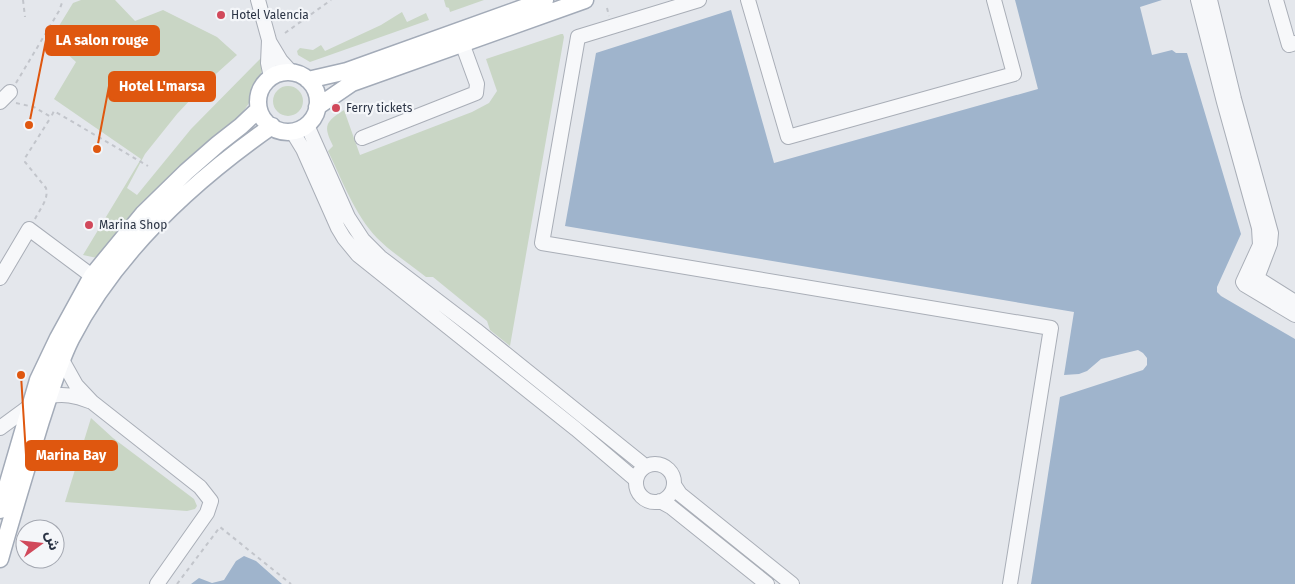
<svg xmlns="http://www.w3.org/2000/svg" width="1295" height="584" viewBox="0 0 1295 584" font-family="'Fira Sans','Noto Sans Arabic',sans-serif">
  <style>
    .green { fill: #c9d6c5 }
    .water { fill: #9fb4cc }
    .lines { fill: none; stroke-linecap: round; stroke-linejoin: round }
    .minor-casing { stroke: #a9aeb7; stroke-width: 16 }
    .major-casing { stroke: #a3abb8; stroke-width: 19 }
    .path { stroke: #c2c5cb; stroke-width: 2; stroke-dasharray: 4 4; stroke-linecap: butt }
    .minor { stroke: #f7f8fa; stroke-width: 14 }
    .major { stroke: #fff; stroke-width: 16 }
    .poi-dot { fill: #d1495b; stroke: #f4f6f9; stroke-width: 2 }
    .labels { text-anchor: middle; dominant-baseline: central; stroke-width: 4.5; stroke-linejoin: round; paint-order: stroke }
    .poi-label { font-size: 12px; fill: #2b3445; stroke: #f4f6f9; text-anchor: start }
    .leader { fill: none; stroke: #df570f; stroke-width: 2 }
    .callout-dot { fill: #df570f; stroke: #f4f6f9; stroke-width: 2 }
    .callout { fill: #df570f; stroke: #df570f; stroke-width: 2 }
    .callout-label { font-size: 14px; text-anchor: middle; font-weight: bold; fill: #fff }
  </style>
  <rect width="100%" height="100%" fill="#e4e7ec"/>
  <!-- green -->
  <path class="green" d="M 81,0 L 115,0 L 135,21 L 163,10 L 217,37 L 237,55 L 207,82 L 177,114 L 145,154 L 127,188 L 137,195 L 191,129 L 261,58 L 263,68 L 260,77 L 251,100 L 239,118 L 142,202 L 97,258 L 83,255 L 141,159 L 54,99 L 76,62 L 51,39 L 73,3 Z
    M 444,0 L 484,0 L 450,12 L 449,8 L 446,7 Z
    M 402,12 L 407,22 L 426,13 L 429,20 L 310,62 L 298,55 L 297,51 L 300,48 L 313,50 L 321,45 L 325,51 L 381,25 Z
    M 561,34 L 563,34 L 564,37 L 510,346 L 490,330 L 487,321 L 433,277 L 426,277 C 410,264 392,253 377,238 C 355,215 342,180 328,151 L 333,146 C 323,126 325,122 344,110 L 360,155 L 472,112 L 489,103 L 497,91 L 486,59 Z
    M273 101a15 15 0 1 1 30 0a15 15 0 1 1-30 0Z
    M 91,418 L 113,438 L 194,499 L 197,506 L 195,509 L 187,511 L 65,502 Z"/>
  <!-- water -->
  <path class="water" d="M 1015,0 L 1162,0 L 1140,7 L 1152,55 L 1172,50 L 1176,53 L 1187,53 L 1241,234 L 1217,287 L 1217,292 L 1221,296 L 1295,339 L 1295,584 L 1031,584 L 1060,397 L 1143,370 L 1147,365 L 1147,358 L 1143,353 L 1138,350 L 1101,359 L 1087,371 L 1079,374 L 1064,375 L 1074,312 L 565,226 L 596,53 L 731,10 L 774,163 L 1038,89 Z
    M 244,556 L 256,561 L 282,584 L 191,584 L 199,578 L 212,583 L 224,580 L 236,561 Z"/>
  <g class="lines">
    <!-- minor casing -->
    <g class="minor-casing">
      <path id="minor" d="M 258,0 L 269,40 L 268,63 L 271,77
        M 699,0 L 578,37 L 542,243 L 1051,328 L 1010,584
        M 748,0 L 788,137 L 1014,74 L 994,0
        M 1198,0 L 1224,102 L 1259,228 L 1260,245 L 1243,282 L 1245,285 L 1295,315
        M 1210,0 L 1234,99 L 1271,233 L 1270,244 L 1257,278 L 1295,302
        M 1276,0 L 1289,45 L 1295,43
        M 269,41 L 281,61 L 291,72
        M 0,102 L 10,92
        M 307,125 L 348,217 L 363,240 L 380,257 L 476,330 L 645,466
        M 292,131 L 303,149 L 338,228 L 344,238 L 358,255 L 576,429 L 636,480
        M 362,138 L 476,93 L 477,84 L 462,43
        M 0,278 L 29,229 L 92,276
        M 62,360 L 76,385 L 92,402 L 200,487 L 211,501 L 207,513 L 157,584
        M 49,396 C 64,394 75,395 89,401
        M 0,428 L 30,406
        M636 483a19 19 0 1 1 38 0a19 19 0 1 1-38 0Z
        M 674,485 L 680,494 L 792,584
        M 660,501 L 671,507 L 767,584"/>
    </g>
    <!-- major casing -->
    <g class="major-casing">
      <path id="major" d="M258 102a30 30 0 1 1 60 0a30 30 0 1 1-60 0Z
        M 308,80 L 347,71 L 545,0
        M 317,107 L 352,83 L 585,0
        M 0,510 L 38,380 L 58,338 L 92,276 L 143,214 L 186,172 L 218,144 L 241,126 L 259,109
        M 0,559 C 13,513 27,467 41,421 C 50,394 58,365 71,339 C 116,251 192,182 272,126"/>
    </g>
    <!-- path -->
    <path class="path" d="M 23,0 L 25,17
      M 607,8 L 609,16
      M 285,33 L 331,0
      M 16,83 L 59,11 L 63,0
      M 16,103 L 34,107 L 51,117 L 54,111 L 148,166
      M 35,219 C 40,209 49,199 46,188 L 25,162 L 25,158 L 51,117
      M 177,584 L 220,527 L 291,584"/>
    <!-- minor -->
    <use href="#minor" class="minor"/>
    <!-- major -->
    <use href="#major" class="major"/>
  </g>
  <!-- markers -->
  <g class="poi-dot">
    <circle cx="221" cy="15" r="5"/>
    <circle cx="336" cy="108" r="5"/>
    <circle cx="89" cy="225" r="5"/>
  </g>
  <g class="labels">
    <!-- poi labels -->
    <g class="poi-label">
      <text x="231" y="15">Hotel Valencia</text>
      <text x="346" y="108">Ferry tickets</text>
      <text x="99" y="225">Marina Shop</text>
    </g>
  </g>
  <!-- callouts -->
  <path class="leader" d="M29 125L46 40M97 149L109 86M21 375L26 455"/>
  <g class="callout-dot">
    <circle cx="29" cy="125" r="5"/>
    <circle cx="97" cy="149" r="5"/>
    <circle cx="21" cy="375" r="5"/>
  </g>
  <g class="callout">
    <rect x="46" y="26" width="113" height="29" rx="5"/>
    <rect x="109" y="72" width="106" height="29" rx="5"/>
    <rect x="26" y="441" width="91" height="29" rx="5"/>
  </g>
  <g class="callout-label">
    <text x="102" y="45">LA salon rouge</text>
    <text x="162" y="91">Hotel L'marsa</text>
    <text x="71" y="460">Marina Bay</text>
  </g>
  <!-- north arrow -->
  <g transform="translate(40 544) rotate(75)"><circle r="24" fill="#f4f6f9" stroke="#a4a8b1"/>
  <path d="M0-4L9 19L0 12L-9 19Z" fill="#d1495b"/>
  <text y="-8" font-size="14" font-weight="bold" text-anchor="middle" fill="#2b3445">ش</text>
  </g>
</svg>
